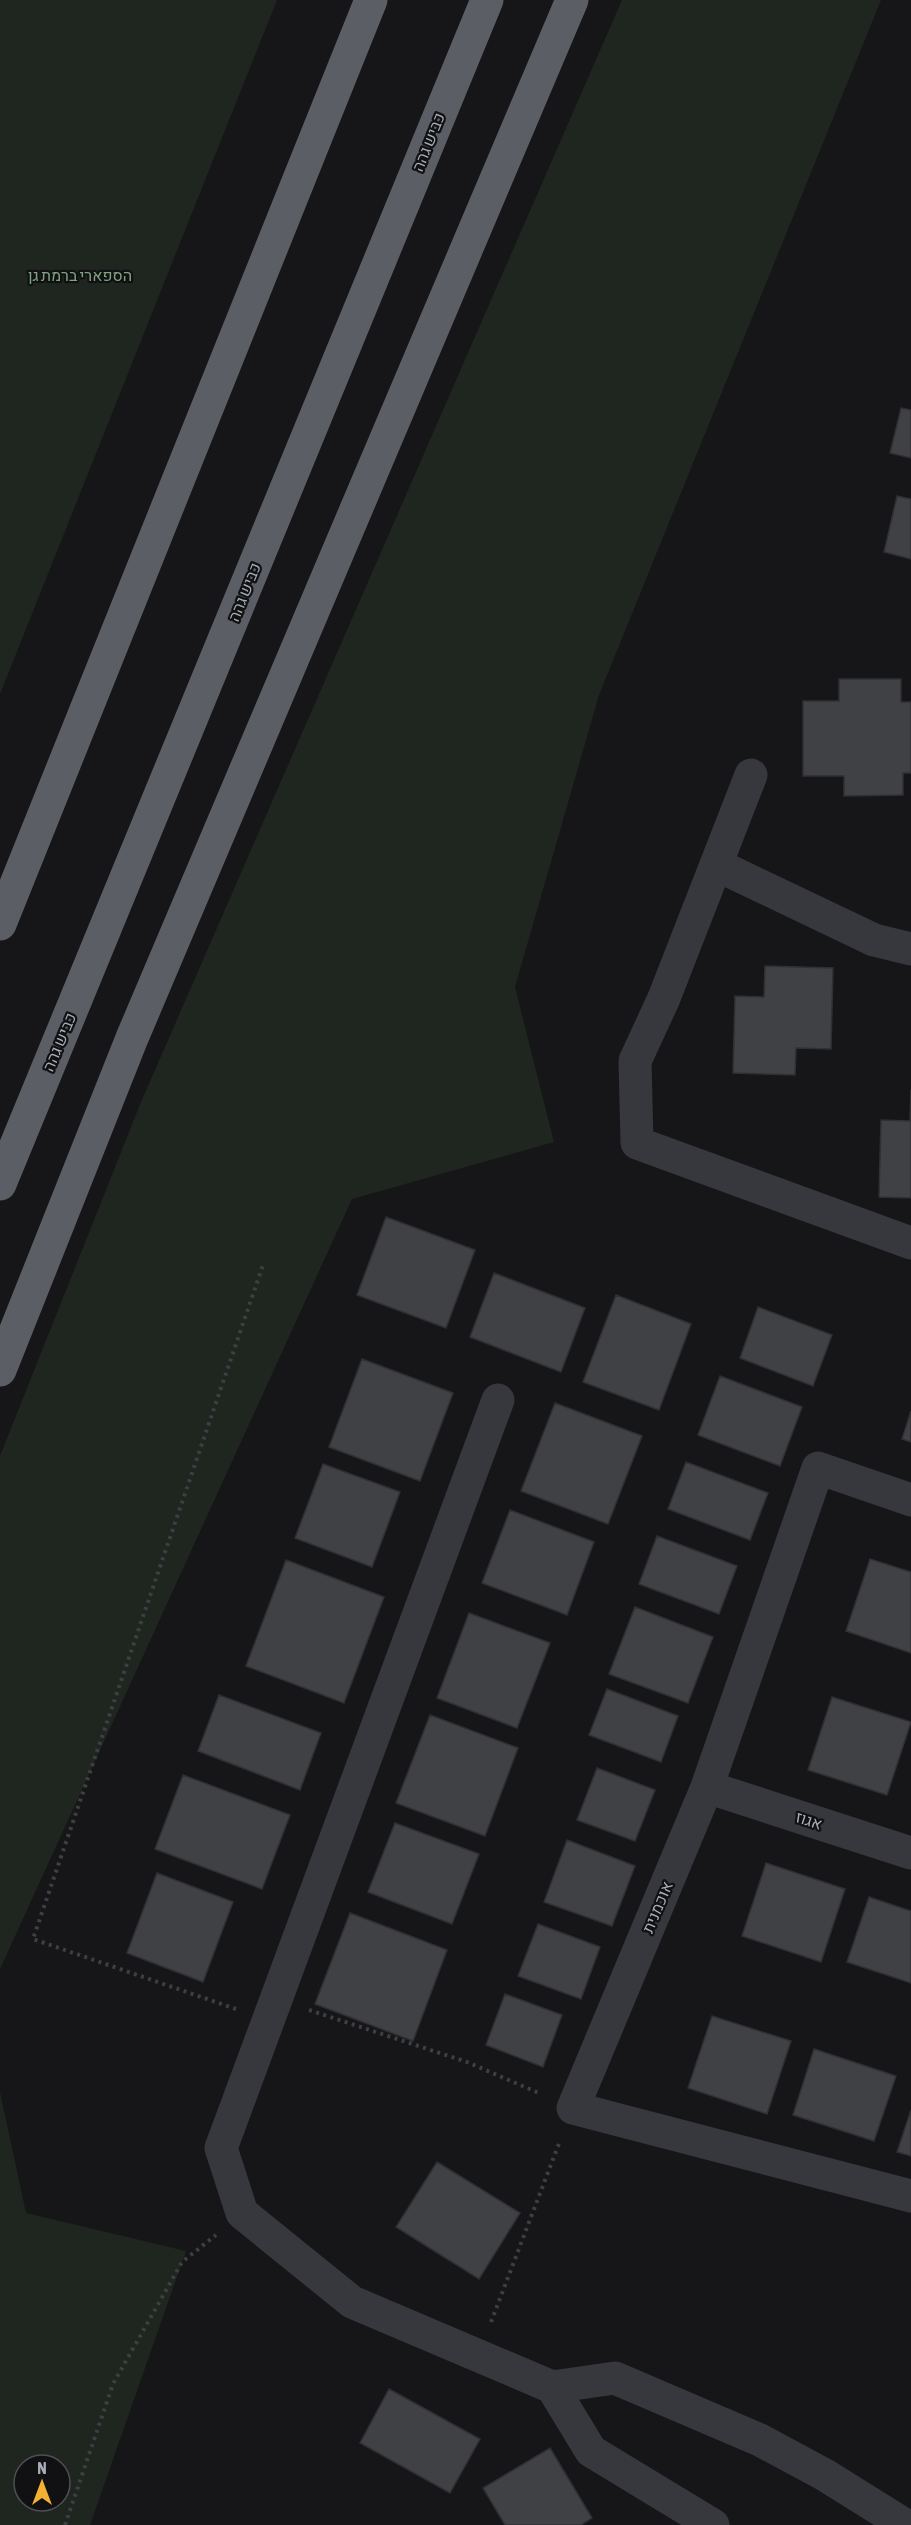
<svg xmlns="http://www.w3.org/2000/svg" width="911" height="2525" viewBox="0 0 911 2525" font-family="'Asap Condensed',Heebo,sans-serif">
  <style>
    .green { fill: #1e261f; fill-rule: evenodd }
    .building { fill: #404145; stroke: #303034; stroke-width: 1.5 }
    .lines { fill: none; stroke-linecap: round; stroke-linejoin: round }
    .path { stroke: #3d3f44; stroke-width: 4; stroke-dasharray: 3 4.5; stroke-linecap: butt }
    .minor { stroke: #37383d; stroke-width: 33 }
    .trunk { stroke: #5b5e65; stroke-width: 33 }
    .labels { text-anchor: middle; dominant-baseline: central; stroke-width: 4.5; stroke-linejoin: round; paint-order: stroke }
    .street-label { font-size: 16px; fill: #a8adb8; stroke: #111113 }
    .park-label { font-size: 16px; fill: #7fa381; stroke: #111113 }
  </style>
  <rect width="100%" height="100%" fill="#161618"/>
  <!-- green -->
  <path class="green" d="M 0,0 L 277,0 L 0,694 Z
    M 622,0 L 881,0 L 599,695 L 515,987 L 554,1142 L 352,1199 L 0,1969 L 0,1456 L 141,1102 Z
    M 0,2092 L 26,2213 L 186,2251 L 90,2525 L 0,2525 ZM 24,2465 L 60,2465 L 60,2501 L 24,2501 Z"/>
  <!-- building -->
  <path class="building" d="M 901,408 L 911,410 L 911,458 L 890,453 Z
    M 897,496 L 911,499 L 911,559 L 884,552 Z
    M 839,679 L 901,679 L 901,702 L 911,702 L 911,773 L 903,773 L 903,795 L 844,796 L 844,776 L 803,776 L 803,701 L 839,701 Z
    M 765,966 L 833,968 L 831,1049 L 796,1048 L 795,1075 L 733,1073 L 735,996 L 764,997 Z
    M 911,1090 L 911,1198 L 879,1197 L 881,1120 L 910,1121 Z
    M 386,1217 L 475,1250 L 446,1328 L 357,1295 Z
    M 494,1273 L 585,1308 L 561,1372 L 470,1337 Z
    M 616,1295 L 691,1324 L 659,1410 L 583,1382 Z
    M 758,1307 L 832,1335 L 813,1386 L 740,1358 Z
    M 362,1359 L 453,1393 L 420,1481 L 329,1447 Z
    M 720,1376 L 802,1407 L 780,1466 L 698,1435 Z
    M 555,1403 L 642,1436 L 608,1524 L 521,1491 Z
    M 911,1411 L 911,1442 L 902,1439 Z
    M 686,1462 L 768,1493 L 750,1540 L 668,1509 Z
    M 323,1464 L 400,1492 L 372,1567 L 295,1538 Z
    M 510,1510 L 594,1542 L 567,1615 L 482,1583 Z
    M 657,1536 L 737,1566 L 719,1614 L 639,1584 Z
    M 870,1559 L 911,1572 L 911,1653 L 846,1631 Z
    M 286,1560 L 384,1597 L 344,1703 L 246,1666 Z
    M 635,1607 L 713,1637 L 688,1703 L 609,1674 Z
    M 469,1613 L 550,1643 L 517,1728 L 437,1698 Z
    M 607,1689 L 678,1716 L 661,1762 L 589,1735 Z
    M 219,1695 L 321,1733 L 300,1790 L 198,1751 Z
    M 832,1697 L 911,1722 L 887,1795 L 808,1770 Z
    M 430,1715 L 518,1748 L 485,1836 L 396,1803 Z
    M 597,1768 L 655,1790 L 635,1841 L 577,1820 Z
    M 183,1775 L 290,1815 L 262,1889 L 155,1849 Z
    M 395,1823 L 479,1854 L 452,1924 L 368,1892 Z
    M 567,1840 L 635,1866 L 612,1926 L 544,1902 Z
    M 766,1863 L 845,1889 L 821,1962 L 742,1936 Z
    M 157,1873 L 233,1902 L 203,1982 L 127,1953 Z
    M 869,1897 L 911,1911 L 911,1983 L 847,1962 Z
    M 350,1913 L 447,1950 L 413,2041 L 315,2004 Z
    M 538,1924 L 600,1947 L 581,1999 L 518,1976 Z
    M 505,1994 L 562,2015 L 543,2067 L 486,2045 Z
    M 712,2016 L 791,2041 L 767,2114 L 688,2088 Z
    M 814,2049 L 896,2076 L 874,2141 L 793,2115 Z
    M 911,2110 L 911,2156 L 897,2152 Z
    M 437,2162 L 520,2213 L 479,2279 L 396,2227 Z
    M 389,2389 L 480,2439 L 450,2493 L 360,2443 Z
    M 550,2448 L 592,2518 L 581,2525 L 505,2525 L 483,2488 Z"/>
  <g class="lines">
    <!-- path -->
    <path class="path" d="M 236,2009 L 33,1939 L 264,1262
      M 309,2010 L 467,2062 L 541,2094
      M 491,2322 L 560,2141
      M 65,2525 L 113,2384 L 182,2262 L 216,2235"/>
    <!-- minor -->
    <path class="minor" d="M 751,775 L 664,998 L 635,1061 L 637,1143 L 911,1243
      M 717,865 L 874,940 L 911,949
      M 498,1400 L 221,2148 L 242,2213 L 352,2302 L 552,2387 L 615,2378 L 760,2440 L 825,2475 L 905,2525
      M 911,1500 L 818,1468 L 707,1787 L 573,2108 L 911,2196
      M 707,1787 L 911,1853
      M 552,2387 L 591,2451 L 713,2525"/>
    <!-- trunk -->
    <path class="trunk" d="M 0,924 L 371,0
      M 0,1184 L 487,0
      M 0,1370 L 132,1038 L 572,0"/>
  </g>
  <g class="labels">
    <!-- street labels -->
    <g class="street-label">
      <text transform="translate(428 142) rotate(-68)">כביש גהה</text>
      <text transform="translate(244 592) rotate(-68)">כביש גהה</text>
      <text transform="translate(59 1042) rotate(-67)">כביש גהה</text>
      <text transform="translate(809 1820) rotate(18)">אגוז</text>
      <text transform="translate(657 1907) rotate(-67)">אוכמנית</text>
    </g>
    <!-- park labels -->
    <g class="park-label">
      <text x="80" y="275">הספארי ברמת גן</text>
    </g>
  </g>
  <!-- north arrow -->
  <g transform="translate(42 2483)"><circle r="28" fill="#111113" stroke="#4d4f55" stroke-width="1.5"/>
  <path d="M0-4.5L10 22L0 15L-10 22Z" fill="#f2b134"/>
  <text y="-9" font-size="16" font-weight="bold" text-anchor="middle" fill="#a8adb8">N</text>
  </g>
</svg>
